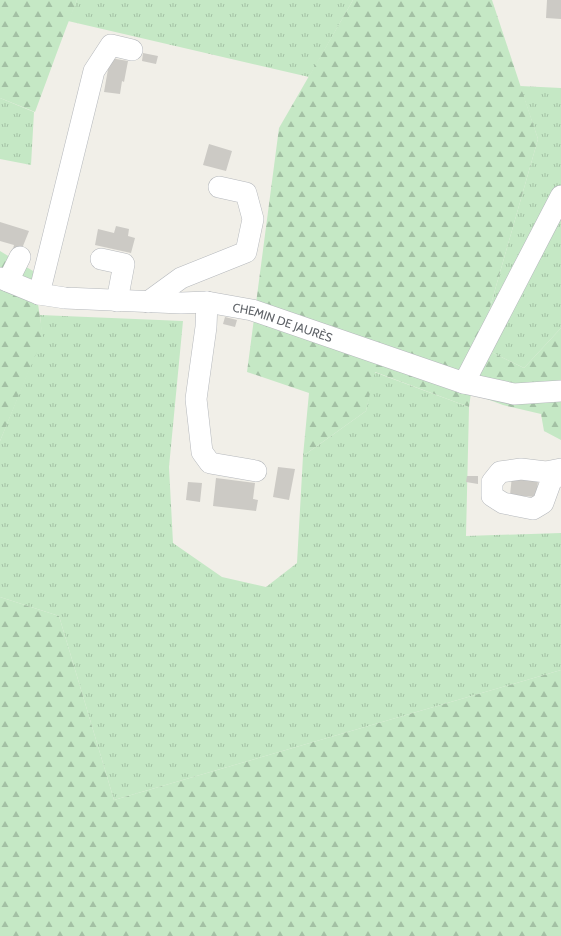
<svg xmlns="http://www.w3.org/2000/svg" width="561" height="936" viewBox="0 0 561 936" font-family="Cabin,sans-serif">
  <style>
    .grass { fill: url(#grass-tufts) }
    .forest { fill: url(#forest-firs) }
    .building { fill: #cccac5 }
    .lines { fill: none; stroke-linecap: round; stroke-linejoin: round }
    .minor-casing { stroke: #b5b8bc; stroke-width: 22 }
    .minor { stroke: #fff; stroke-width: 21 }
    .labels { text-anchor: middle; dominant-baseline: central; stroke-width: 4; stroke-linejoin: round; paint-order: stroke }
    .street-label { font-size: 12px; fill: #5f6368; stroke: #fff }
  </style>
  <defs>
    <pattern id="grass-tufts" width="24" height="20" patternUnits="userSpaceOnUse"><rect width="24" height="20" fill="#c5e8c5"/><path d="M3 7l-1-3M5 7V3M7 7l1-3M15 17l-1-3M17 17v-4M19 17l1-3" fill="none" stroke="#a3c0a4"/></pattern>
    <pattern id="forest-firs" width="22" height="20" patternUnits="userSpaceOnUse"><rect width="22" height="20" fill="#c5e8c5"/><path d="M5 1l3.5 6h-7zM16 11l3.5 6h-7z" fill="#a3c0a4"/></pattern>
  </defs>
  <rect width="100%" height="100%" fill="#f1efe8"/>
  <!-- grass -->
  <path class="grass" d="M 77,0 L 353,0 L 309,77 L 68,21 Z
    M 520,86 L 561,88 L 561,328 L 524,368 L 479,346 L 538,139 Z
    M 0,98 L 34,112 L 31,165 L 0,159 Z
    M 40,315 L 183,321 L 169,467 L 173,543 L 222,577 L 266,587 L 297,563 L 303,456 L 366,411 L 374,372 L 469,407 L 466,536 L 561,533 L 561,670 L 114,800 L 59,616 L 0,597 L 0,441 L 42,337 Z"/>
  <!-- forest -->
  <path class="forest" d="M 0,0 L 77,0 C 62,37 49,75 35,112 L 0,98 Z
    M 353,0 L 492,0 L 538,139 L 479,346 L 524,368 L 561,328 L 561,440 L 544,431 L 541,414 L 503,405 L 471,393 L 469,407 L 375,372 L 366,411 L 303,456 L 309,393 L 247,372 L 279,128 Z
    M 0,251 L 33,271 L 43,337 L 0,441 Z
    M 0,597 L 59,616 L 114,800 L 561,670 L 561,936 L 0,936 Z"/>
  <!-- building -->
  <path class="building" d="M 547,0 L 561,0 L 561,19 L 546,18 Z
    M 143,53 L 158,56 L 156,64 L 142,61 Z
    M 110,58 L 128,61 L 124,82 L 122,81 L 120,94 L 104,92 Z
    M 209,144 L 232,151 L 226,171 L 203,165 Z
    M 0,222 L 29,231 L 21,251 L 13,249 L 14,245 L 0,241 Z
    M 116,226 L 129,229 L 128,236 L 135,238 L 131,253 L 95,245 L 98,229 L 114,233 Z
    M 225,317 L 237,320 L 235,327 L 223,324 Z
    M 278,467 L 295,469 L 289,500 L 273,497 Z
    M 467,476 L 478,476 L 478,484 L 466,482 Z
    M 512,476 L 538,478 L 537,497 L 510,495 Z
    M 216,478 L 255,483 L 253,499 L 258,500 L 256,511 L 213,506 Z
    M 188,482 L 202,483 L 200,502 L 186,500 Z"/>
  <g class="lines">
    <!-- minor casing -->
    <g class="minor-casing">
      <g id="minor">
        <path d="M 101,259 L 124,264 L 117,301"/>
        <path id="s1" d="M 0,278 L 39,294 L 65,298 L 181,303 L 207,302 L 252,310 L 464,383 L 514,394 L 561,391"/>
        <path d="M 8,281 L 20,257"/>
        <path d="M 39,294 L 94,71 L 111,45 L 132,50"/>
        <path d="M 148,302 L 181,278 L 246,252 L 253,219 L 246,193 L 219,187"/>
        <path d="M 207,302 L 206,327 L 196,399 L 202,452 L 210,463 L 256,471"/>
        <path d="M 464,383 L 561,196"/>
        <path d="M 561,469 L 546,472 L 521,469 L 500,472 L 492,482 L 492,496 L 503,503 L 533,509 L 543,503 L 551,481 L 561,473"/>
      </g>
    </g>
    <!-- minor -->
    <use href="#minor" class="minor"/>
  </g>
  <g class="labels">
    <!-- street labels -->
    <g class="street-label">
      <text stroke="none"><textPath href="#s1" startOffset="289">CHEMIN DE JAURÈS</textPath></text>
    </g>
  </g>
</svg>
